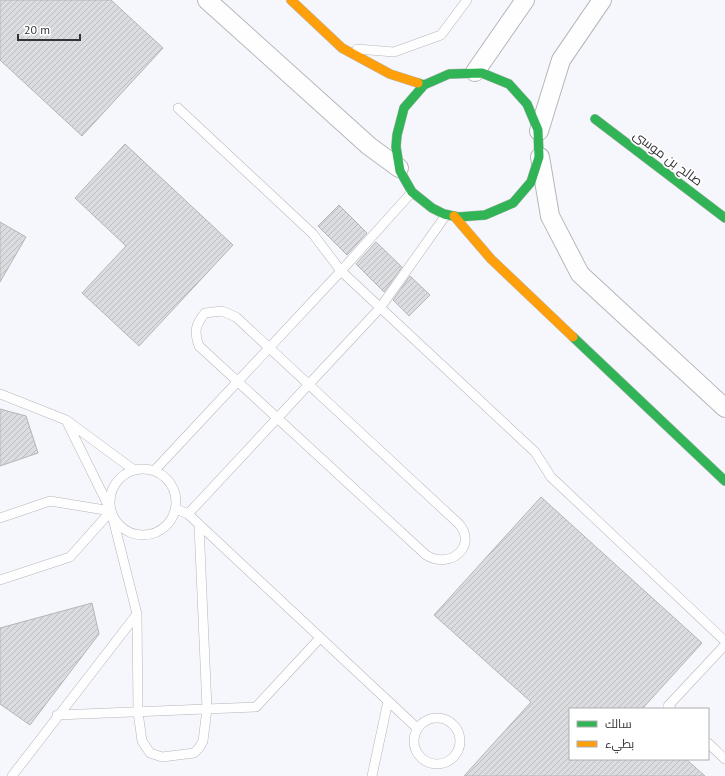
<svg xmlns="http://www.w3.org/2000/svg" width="725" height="776" viewBox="0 0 725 776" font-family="'PT Sans',Cairo,sans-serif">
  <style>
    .building { fill: url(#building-hatch); stroke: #b5b5b8 }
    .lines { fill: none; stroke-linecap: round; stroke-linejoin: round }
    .lane-casing { stroke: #b5b6b9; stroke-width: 10 }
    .street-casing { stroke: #b5b6b9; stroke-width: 20 }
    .fast-casing { stroke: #b5b6b9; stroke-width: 10 }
    .slow-casing { stroke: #b5b6b9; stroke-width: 10 }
    .lane { stroke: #fefeff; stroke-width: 9 }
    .street { stroke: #fefeff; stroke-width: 18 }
    .fast { stroke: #30b455; stroke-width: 9 }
    .slow { stroke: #ff9f0a; stroke-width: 9 }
    .labels { text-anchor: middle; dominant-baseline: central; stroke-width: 3.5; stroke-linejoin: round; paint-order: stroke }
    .street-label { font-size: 13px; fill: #343437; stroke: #fff }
  </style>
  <defs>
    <pattern id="building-hatch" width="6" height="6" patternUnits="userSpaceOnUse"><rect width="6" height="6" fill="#dadcdf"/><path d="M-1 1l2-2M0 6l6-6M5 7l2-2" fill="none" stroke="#bcbdc0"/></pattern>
  </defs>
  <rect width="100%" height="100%" fill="#f6f7fc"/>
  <!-- building -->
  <path class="building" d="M 0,0 L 111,0 L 163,48 L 82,136 L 0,60 Z
    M 125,144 L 233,245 L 139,346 L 82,293 L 126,246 L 75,198 Z
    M 339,205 L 367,233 L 347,255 L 318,226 Z
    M 0,222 L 26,237 L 0,282 Z
    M 376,242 L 402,267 L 384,292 L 356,264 Z
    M 410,276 L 430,295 L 409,316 L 393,300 Z
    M 0,409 L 26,416 L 38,453 L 0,466 Z
    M 541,497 L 702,643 L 642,709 L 570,709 L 570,759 L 686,759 L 705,776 L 464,776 L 531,702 L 434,615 Z
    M 92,603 L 99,634 L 30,725 L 0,704 L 0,628 Z"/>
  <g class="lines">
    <!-- lane casing -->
    <g class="lane-casing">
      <path id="lane" d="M 357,49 L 394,52 L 441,35 L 467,0
        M 178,108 L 313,234 L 341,271 L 535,452 L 551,477 L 725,641
        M 222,311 L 236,317 L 459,524 C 478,546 450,570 426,555 L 199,346 C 194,332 195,325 205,313 Z
        M 0,394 L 66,420 L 134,470
        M 66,420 L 111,511 L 137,614 L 138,712 L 142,741 L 150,753 L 162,757 L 194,753 L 199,748 L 203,741 L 207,709 L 199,525
        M110 502a33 33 0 1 1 66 0a33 33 0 1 1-66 0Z
        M 154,471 L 341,271 L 412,192
        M 176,509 L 188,514 L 417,728
        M 188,514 L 380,308 L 446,215
        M 0,518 L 50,501 L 111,511 L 70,557 L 0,580
        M 671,709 L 668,706 L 725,645
        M 57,715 L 256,707 L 320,638
        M414 741a23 23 0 1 1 46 0a23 23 0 1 1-46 0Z
        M 708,743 L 725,759
        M 12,776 L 137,614
        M 372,776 L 388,701"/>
    </g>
    <!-- street casing -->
    <g class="street-casing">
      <path id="street" d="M 207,0 L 369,146 L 399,168
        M 475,72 L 525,0
        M 539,131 L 561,60 L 602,0
        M 540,157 L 550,216 L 580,274 L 725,408"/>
    </g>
    <!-- fast casing -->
    <g class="fast-casing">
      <path id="fast" d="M 418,83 L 424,85 L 449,74 L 482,73 L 509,84 L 527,104 L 538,130 L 539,157 L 531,182 L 513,203 L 485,215 L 458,217 L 444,214 L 432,208 L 412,192 L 400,171 L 396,147 L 397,135 L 404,108 L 424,85
        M 595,119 L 725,218
        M 573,337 L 725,481"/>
    </g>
    <!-- slow casing -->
    <g class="slow-casing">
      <path id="slow" d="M 291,0 L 342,48 L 390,74 L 418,83
        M 454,216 L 491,259 L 573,337"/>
    </g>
    <!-- lane -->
    <use href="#lane" class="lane"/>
    <!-- street -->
    <use href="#street" class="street"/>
    <!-- fast -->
    <use href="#fast" class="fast"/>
    <!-- slow -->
    <use href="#slow" class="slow"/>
  </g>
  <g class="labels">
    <!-- street labels -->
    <g class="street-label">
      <text transform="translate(668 158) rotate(37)">صالح بن موسى</text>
    </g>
  </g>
  <!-- legend -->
  <rect x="569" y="708" width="140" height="52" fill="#ffffff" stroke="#aeaeaf"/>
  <rect x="577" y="721" width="20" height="6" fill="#30b455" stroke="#aeaeaf"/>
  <text x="605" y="728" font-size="12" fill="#343437">سالك</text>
  <rect x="577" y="741" width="20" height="6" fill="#ff9f0a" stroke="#aeaeaf"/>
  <text x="605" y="748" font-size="12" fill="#343437">بطيء</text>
  <!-- scale -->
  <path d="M18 34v6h62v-6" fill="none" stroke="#343437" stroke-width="2"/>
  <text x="24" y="34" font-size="12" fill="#343437" stroke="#ffffff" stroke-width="3" paint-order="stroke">20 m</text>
</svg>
